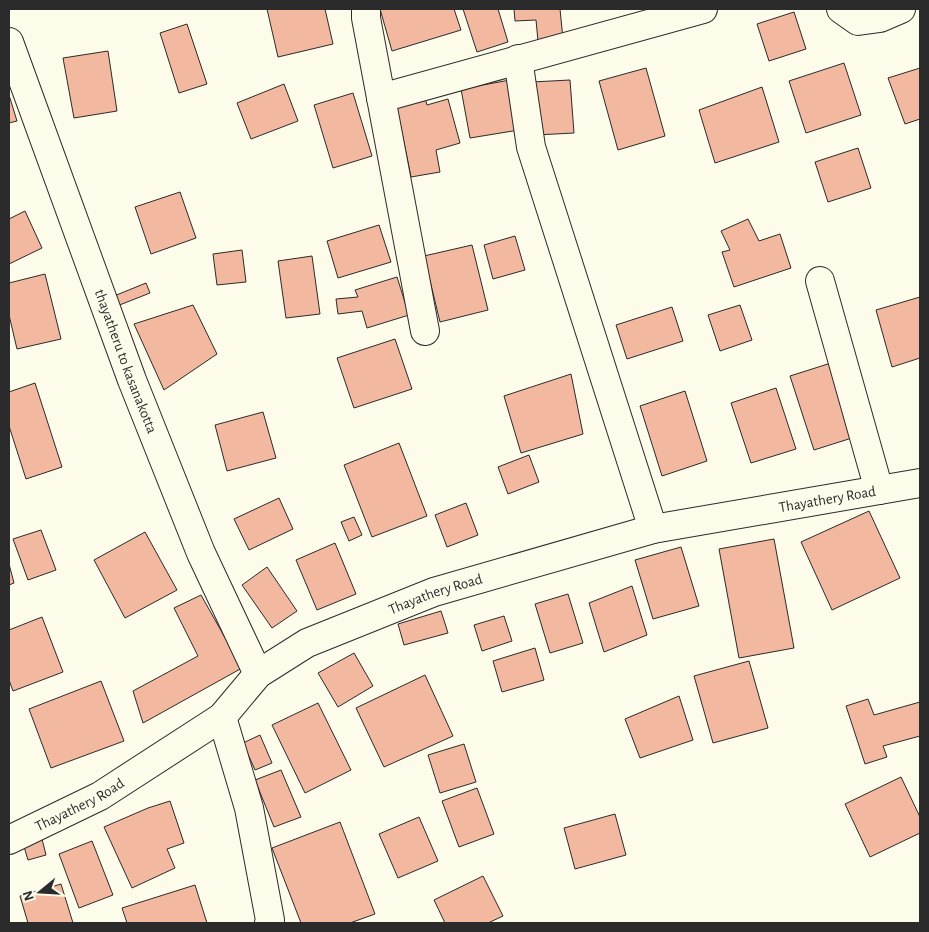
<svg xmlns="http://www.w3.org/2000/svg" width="929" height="932" viewBox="0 0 929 932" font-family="'Alegreya Sans',sans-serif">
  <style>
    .building { fill: #f2b8a0; stroke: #2b2b2b }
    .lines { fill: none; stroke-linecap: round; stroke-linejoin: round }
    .minor-casing { stroke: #2b2b2b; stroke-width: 30 }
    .tertiary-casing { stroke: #2b2b2b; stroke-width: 30 }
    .minor { stroke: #fdfbea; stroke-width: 28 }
    .tertiary { stroke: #fdfbea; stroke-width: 28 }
    .labels { text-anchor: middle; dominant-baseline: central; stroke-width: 4; stroke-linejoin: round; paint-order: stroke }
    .street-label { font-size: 15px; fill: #2b2b2b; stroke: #fdfbea }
  </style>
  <rect width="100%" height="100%" fill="#fdfbea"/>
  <!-- building -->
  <path class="building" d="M 267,9 L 325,9 L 333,44 L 278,57 Z
    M 380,9 L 454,9 L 461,30 L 392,51 Z
    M 463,9 L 498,9 L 508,42 L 477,52 Z
    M 514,9 L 560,9 L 563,39 L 538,41 L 536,20 L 515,21 Z
    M 794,12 L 806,49 L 769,61 L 757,24 Z
    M 187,24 L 207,84 L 179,93 L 160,33 Z
    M 108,51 L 117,111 L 74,118 L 63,58 Z
    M 844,63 L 861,115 L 806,133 L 789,81 Z
    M 646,68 L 665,136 L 618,150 L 599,81 Z
    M 920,68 L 920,119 L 905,124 L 888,78 Z
    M 510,80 L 519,130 L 470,138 L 461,89 Z
    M 570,80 L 574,133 L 536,135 L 532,82 Z
    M 284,84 L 298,121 L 251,139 L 237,103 Z
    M 762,87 L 779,142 L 715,163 L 699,110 Z
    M 353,93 L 372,156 L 333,168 L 314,105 Z
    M 9,95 L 17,121 L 9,123 Z
    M 425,98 L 427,105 L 448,99 L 460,143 L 436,150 L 440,172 L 411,177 L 396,103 Z
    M 858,148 L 871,188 L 828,202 L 815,162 Z
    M 180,192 L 196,238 L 151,254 L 135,207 Z
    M 25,211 L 42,248 L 9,264 L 9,219 Z
    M 748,219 L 759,241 L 780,234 L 791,268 L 734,287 L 722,252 L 730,250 L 721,231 Z
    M 379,225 L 391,262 L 338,278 L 327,241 Z
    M 515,236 L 525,270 L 493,279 L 484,245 Z
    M 472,245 L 488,310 L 440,322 L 424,256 Z
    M 242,250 L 246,282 L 217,285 L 213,254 Z
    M 312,256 L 320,314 L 286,318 L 278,261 Z
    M 45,274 L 61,339 L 17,349 L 9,315 L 9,283 Z
    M 397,277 L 409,315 L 367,328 L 362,311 L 338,314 L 336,299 L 358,297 L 355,290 Z
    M 146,283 L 150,293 L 117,306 L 114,296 Z
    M 920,297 L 920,358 L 892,367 L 876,310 Z
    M 193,305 L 217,354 L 164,390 L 134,324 Z
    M 740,305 L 752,340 L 720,351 L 708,315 Z
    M 672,307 L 683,341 L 627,359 L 616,325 Z
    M 395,339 L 412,389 L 354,408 L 337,358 Z
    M 831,363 L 855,437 L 814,450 L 790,376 Z
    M 571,374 L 583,434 L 521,453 L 504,396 Z
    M 35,383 L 62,467 L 26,479 L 9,426 L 9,392 Z
    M 776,388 L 796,449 L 751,463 L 731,403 Z
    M 685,391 L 707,461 L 662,476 L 640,406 Z
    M 263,412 L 276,458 L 227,471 L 215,425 Z
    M 399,443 L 427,516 L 372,537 L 344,465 Z
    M 529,455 L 539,482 L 508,494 L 498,467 Z
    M 279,498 L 293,529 L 249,550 L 234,519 Z
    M 466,503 L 478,535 L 447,547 L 435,515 Z
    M 869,511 L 900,578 L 832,610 L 801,542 Z
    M 354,517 L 362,535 L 349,541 L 341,522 Z
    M 41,530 L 56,570 L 28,580 L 13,539 Z
    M 145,532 L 177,590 L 125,618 L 94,560 Z
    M 774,539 L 794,648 L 739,658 L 719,549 Z
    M 335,543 L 356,594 L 317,610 L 296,560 Z
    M 681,547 L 699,606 L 653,619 L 635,560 Z
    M 9,564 L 14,583 L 9,585 Z
    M 267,567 L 297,611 L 272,628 L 242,585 Z
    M 632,586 L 647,635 L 604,652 L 589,603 Z
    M 568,594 L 583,643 L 550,653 L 535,604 Z
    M 201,595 L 242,668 L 143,723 L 133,691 L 198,656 L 174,608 Z
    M 441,611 L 448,633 L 404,645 L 398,624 Z
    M 504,616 L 512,641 L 482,651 L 474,625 Z
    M 42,617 L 63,672 L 13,691 L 9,680 L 9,630 Z
    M 535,648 L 544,680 L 502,692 L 493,661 Z
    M 354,653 L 373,686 L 338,707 L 318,673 Z
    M 749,661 L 768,728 L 713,743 L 694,676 Z
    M 425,675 L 453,736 L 384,767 L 356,708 Z
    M 101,681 L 124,741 L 51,768 L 29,709 Z
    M 679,696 L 693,740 L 640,758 L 625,719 Z
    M 868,699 L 874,715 L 920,702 L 920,736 L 883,746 L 887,757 L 865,764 L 846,706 Z
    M 318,703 L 351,770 L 305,793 L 272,725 Z
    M 260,735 L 272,763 L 255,770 L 243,743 Z
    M 464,744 L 476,782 L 440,793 L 428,755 Z
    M 281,770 L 301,817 L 274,827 L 255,780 Z
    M 901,777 L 920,817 L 920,833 L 870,857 L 845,804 Z
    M 477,788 L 494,834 L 459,847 L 442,801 Z
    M 170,801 L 184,843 L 167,849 L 175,868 L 132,888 L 104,827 L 148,808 Z
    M 615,814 L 626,855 L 575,869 L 564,828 Z
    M 419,817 L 438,861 L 398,878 L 379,834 Z
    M 340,822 L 375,914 L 350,923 L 301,923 L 272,848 Z
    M 41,835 L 46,855 L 28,860 L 22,840 Z
    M 92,841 L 113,895 L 79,908 L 59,854 Z
    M 483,876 L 503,916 L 488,923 L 445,923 L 434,900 Z
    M 61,884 L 73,923 L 28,923 L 20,896 Z
    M 195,885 L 207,923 L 127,923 L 122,908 Z"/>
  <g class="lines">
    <!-- minor casing -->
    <g class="minor-casing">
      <g id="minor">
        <path d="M 366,9 L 366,18 L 425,331"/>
        <path d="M 841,9 L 858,21 L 880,18 L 901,9"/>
        <path id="s1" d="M 9,42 L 132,380 L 201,553 L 258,674"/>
        <path d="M 518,59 L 531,147 L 653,529"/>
        <path d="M 381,98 L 703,9"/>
        <path d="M 820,281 L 879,490"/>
        <path d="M 222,717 L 249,808 L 270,920 L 269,923"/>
      </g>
    </g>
    <!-- tertiary casing -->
    <g class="tertiary-casing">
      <g id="tertiary">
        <path id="s2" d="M 9,840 L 100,796 L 222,717 L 258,674 L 307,643 L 434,592 L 653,529 L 920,483"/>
      </g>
    </g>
    <!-- minor -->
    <use href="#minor" class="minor"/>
    <!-- tertiary -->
    <use href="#tertiary" class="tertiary"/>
  </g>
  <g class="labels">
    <!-- street labels -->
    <g class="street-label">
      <text stroke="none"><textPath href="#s1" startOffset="340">thayatheru to kasanakotta</textPath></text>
      <text stroke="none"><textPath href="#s2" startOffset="902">Thayathery Road</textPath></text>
      <text stroke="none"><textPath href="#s2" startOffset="498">Thayathery Road</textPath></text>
      <text stroke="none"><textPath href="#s2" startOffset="79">Thayathery Road</textPath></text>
    </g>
  </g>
  <!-- border -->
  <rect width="929" height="932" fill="none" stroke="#2b2b2b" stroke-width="20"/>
  <!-- north arrow -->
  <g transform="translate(40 892) rotate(252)" stroke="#fdfbea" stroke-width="4" paint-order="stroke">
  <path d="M0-4L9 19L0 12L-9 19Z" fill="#2b2b2b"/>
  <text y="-8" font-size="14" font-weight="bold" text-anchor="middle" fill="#2b2b2b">N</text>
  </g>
</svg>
